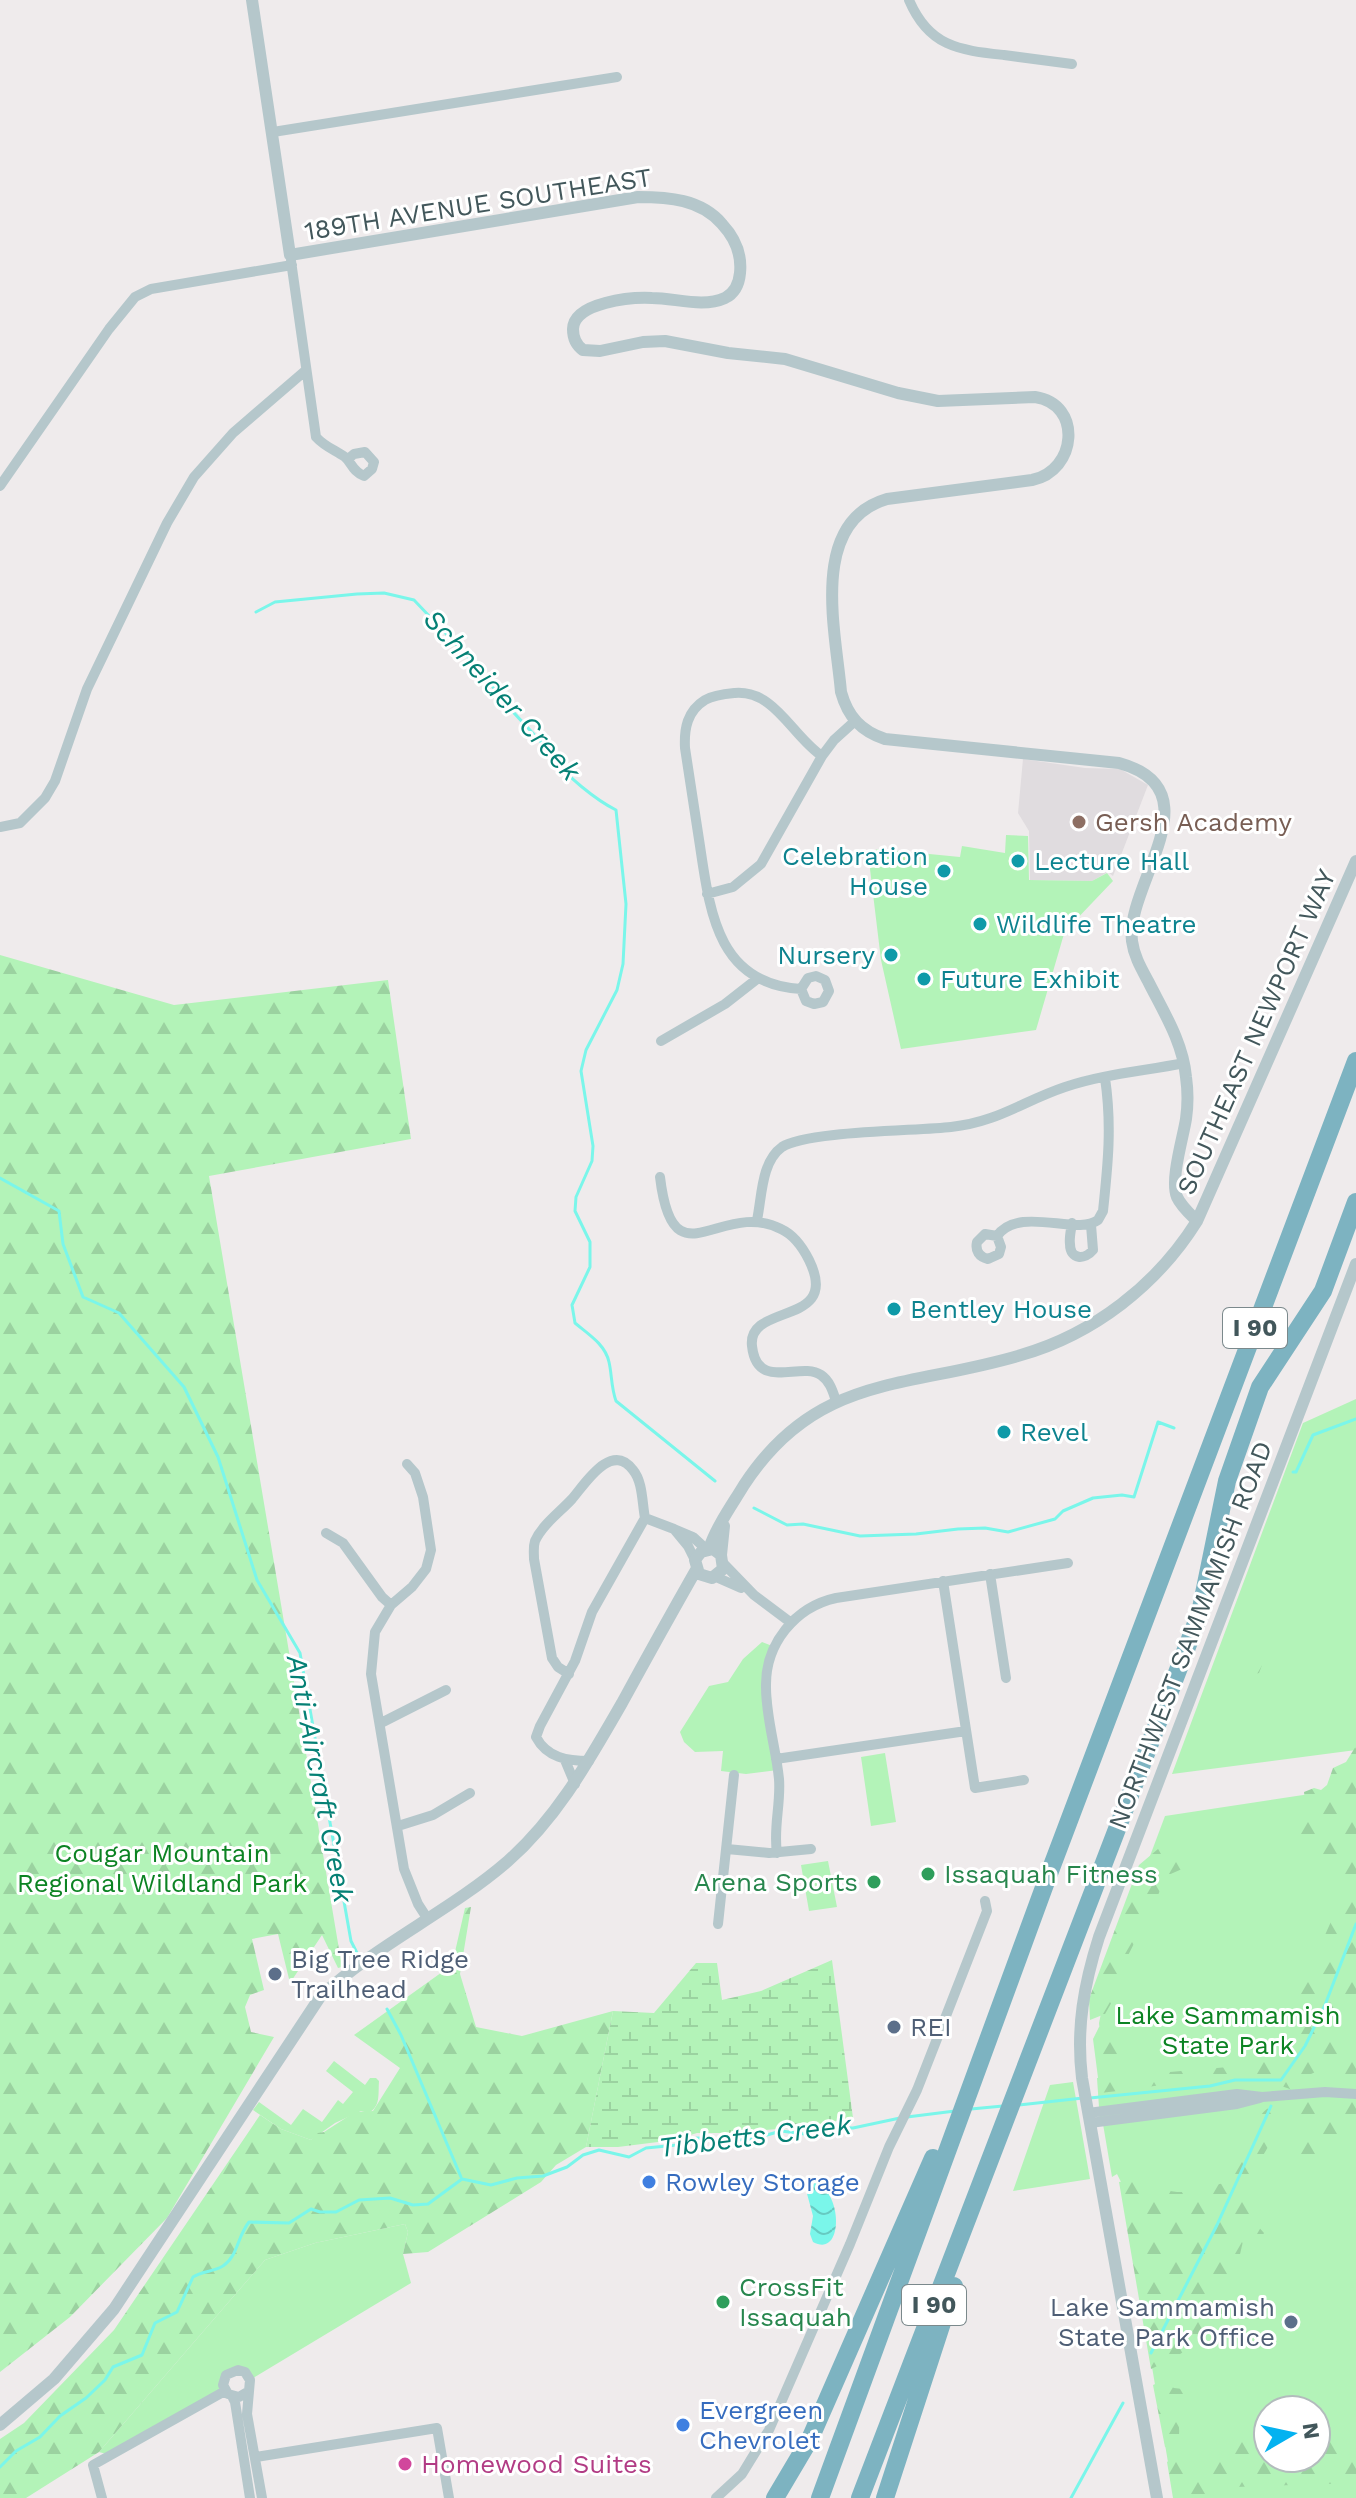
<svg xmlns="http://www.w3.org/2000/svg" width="1356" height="2498" viewBox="0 0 1356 2498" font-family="'Work Sans',sans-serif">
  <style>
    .education { fill: #e0dcdf }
    .green { fill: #b3f3b8; fill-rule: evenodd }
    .forest { fill: url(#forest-firs) }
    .wetland { fill: url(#wetland-marsh) }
    .water { fill: url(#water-waves) }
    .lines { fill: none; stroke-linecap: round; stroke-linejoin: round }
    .stream { stroke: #7af6ea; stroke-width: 3 }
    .minor { stroke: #b5c7cb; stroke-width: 10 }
    .tertiary { stroke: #b5c7cb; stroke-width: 12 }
    .motorway { stroke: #7db3c1; stroke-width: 18 }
    .education-dot { fill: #8d6e63; stroke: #fff; stroke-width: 3 }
    .culture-dot { fill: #0f9aa8; stroke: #fff; stroke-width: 3 }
    .leisure-dot { fill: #2e9e5b; stroke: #fff; stroke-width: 3 }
    .service-dot { fill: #5c6f8a; stroke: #fff; stroke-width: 3 }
    .shop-dot { fill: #3f7fe0; stroke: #fff; stroke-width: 3 }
    .hotel-dot { fill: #d1479c; stroke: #fff; stroke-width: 3 }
    .labels { text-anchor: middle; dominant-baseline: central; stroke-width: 6; stroke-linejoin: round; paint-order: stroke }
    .shield { fill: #fff; stroke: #7b898c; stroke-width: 2 }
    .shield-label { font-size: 24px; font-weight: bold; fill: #42575b }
    .street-label { font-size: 26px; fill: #42575b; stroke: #fff }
    .education-label { font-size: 26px; fill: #785e54; stroke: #fff; text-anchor: start }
    .culture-label { font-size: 26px; fill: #0d838f; stroke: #fff; text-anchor: start }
    .park-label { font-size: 26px; fill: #0c8323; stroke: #fff }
    .leisure-label { font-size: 26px; fill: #27864d; stroke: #fff; text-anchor: start }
    .service-label { font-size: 26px; fill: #4e5e75; stroke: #fff; text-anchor: start }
    .shop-label { font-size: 26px; fill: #366cbe; stroke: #fff; text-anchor: start }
    .hotel-label { font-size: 26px; fill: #b23c85; stroke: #fff; text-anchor: start }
    .water-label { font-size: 28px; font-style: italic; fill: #058075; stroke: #fff }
  </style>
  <defs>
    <pattern id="forest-firs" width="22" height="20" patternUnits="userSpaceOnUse" patternTransform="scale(2)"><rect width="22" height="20" fill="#b3f3b8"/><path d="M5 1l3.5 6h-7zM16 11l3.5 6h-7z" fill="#9bd2a0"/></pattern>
    <pattern id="wetland-marsh" width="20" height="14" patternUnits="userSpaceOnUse" patternTransform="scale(2)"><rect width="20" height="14" fill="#b3f3b8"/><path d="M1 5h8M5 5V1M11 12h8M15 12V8" fill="none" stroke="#9bd2a0"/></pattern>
    <pattern id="water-waves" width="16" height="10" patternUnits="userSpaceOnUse" patternTransform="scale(2)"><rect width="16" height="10" fill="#7af6ea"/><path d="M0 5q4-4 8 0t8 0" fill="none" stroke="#66cac1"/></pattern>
  </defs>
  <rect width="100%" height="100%" fill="#efebec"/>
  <!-- education -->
  <path class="education" d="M 1023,759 L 1085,768 L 1120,769 L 1148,785 L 1113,876 L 1108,872 L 1092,881 L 1030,880 L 1029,831 L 1018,813 Z"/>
  <!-- green -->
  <path class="green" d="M 1006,835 L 1028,836 L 1029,880 L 1092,881 L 1107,873 L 1113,881 L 1072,924 L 1066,927 L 1036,1030 L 901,1049 L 881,960 L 870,869 L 873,851 L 878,849 L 960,857 L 962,846 L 1005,853 Z
    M 1356,1399 L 1356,1750 L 1172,1774 L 1303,1423 Z
    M 762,1642 L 775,1647 L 768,1665 L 778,1770 L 746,1774 L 721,1771 L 723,1751 L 695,1752 L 684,1742 L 680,1732 L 709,1686 L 728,1682 L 743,1659 Z
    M 885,1753 L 896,1822 L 871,1826 L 861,1757 Z
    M 1356,1787 L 1356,2498 L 1174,2498 L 1121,2182 L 1117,2174 L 1112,2177 L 1103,2124 L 1100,2122 L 1097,2078 L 1104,2077 L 1099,2023 L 1114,1952 L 1165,1816 ZM 1268,2410 L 1316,2410 L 1316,2458 L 1268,2458 Z
    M 828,1861 L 837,1907 L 809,1911 L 801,1865 Z
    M 334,2061 L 365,2085 L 370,2078 L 376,2078 L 379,2081 C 378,2094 381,2107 368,2113 L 361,2111 L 335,2123 L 311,2140 L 281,2129 L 253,2110 L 259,2102 L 291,2125 L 303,2109 L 322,2122 L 338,2100 L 343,2104 L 353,2092 L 326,2071 Z
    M 1073,2082 L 1090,2179 L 1013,2191 L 1050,2085 Z
    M 405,2224 L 408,2232 L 403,2254 L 411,2283 L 250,2380 L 248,2376 L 231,2371 L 225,2391 L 110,2455 L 99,2452 L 265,2260 L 315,2243 Z"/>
  <!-- forest -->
  <path class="forest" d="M 0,955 L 174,1005 L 388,980 L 411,1139 L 209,1176 L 342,1967 L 338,1968 L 322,1935 L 290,1983 L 278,1934 L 252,1939 L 264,1990 L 250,1995 L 245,2007 L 251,2032 L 274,2037 L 167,2218 L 70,2317 L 0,2372 Z
    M 1242,1654 L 1252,1658 L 1258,1656 L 1262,1665 L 1259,1673 L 1243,1677 L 1236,1675 L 1234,1664 Z
    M 1356,1746 L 1356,1993 L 1353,2014 L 1343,2034 L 1348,2049 L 1356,2051 L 1356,2077 L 1335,2077 L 1320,2070 L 1311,2074 L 1294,2091 C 1247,2068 1153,2087 1100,2093 L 1093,2039 L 1099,2027 L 1106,2025 L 1124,2044 L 1117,2058 L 1123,2076 L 1252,2065 L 1266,2060 L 1273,2051 L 1338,1906 L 1342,1900 L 1347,1901 L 1354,1891 L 1320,1860 C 1310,1860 1300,1852 1295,1843 L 1299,1823 L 1307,1817 L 1304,1792 L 1314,1788 L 1321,1790 L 1327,1785 L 1333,1768 L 1346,1762 Z
    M 1187,1836 L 1195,1839 L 1189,1858 L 1189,1866 L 1166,1876 L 1156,1900 L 1162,1902 L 1163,1909 L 1148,1916 L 1115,1981 L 1113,2000 L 1105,2014 L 1090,2020 L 1089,1999 L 1139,1865 L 1158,1849 Z
    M 471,1907 L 460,1974 L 476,2027 L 522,2036 L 613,2011 L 586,2147 L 556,2165 L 541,2182 L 428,2252 L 403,2254 L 408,2232 L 405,2224 L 315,2243 L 265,2260 L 99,2452 L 26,2498 L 0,2498 L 0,2439 L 24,2423 L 114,2330 L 260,2115 L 281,2129 L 311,2140 L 318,2133 L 324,2132 L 355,2112 L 373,2111 L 400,2068 L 354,2035 L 452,1965 L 465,1908 Z
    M 1320,2099 L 1356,2101 L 1356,2141 L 1324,2135 L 1317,2156 L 1306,2165 L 1294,2150 C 1295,2136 1300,2127 1296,2114 L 1309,2100 Z
    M 1276,2104 L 1288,2105 L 1291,2110 L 1291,2119 L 1284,2121 C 1264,2156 1229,2194 1264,2233 L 1259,2242 L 1244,2237 L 1234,2280 L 1219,2292 L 1210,2290 C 1199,2297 1193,2305 1190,2318 L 1196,2320 L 1223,2302 L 1241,2302 L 1244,2312 L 1174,2358 L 1151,2369 L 1119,2182 C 1146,2176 1156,2192 1181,2192 C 1193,2192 1211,2185 1225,2183 C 1232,2173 1242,2163 1247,2151 C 1257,2132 1253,2113 1276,2104 Z
    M 1162,2381 L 1174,2388 L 1191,2390 L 1192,2396 L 1187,2400 L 1179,2397 L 1171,2399 C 1177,2414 1186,2438 1171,2449 L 1165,2447 L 1153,2385 Z
    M 1316,2431 L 1336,2435 L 1356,2447 L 1356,2483 L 1235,2487 L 1235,2498 L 1173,2498 L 1167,2462 L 1180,2453 L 1205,2458 L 1217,2456 L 1226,2446 L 1239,2442 L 1256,2442 L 1263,2451 L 1268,2451 L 1268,2458 L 1316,2458 Z"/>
  <!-- wetland -->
  <path class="wetland" d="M 832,1960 L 853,2118 L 802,2127 L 729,2133 L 697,2133 L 674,2140 L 618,2147 L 586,2147 L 613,2011 L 654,2013 L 696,1963 L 717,1963 L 722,2000 L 761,1991 Z"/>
  <!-- water -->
  <path class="water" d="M 815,2183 C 843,2191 844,2259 813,2242 L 810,2234 L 813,2216 L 806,2190 Z"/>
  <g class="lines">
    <!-- stream -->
    <path class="stream" d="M 256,612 L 275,602 L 357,594 L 384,593 L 414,600 L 484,674 L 502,700 L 555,757 C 562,774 598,801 616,810 L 626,904 L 623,964 L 617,990 L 586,1050 L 581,1071 L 593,1146 L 592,1161 L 576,1197 L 575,1211 L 590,1242 L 590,1267 L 572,1305 L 575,1323 C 588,1334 605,1344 609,1362 C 612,1375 611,1387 616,1401 L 715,1481
      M 0,1178 L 59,1211 L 63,1244 L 83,1297 L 119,1313 L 184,1387 L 218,1457 L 257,1580 L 300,1653 L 351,1941 L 360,1959
      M 1293,1472 L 1296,1472 L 1313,1435 L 1356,1419
      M 754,1508 L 787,1525 L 803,1524 L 860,1536 L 916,1534 L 958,1529 L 985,1528 L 1008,1532 L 1055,1519 L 1063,1511 L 1093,1498 L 1122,1495 L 1134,1497 L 1158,1422 L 1174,1428
      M 387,2009 L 401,2035 L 461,2177
      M 1090,2098 L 1210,2086 L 1235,2080 L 1281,2080 L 1305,2046 L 1325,2005 L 1356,1924
      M 1019,2105 L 1083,2098
      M 971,2109 L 1003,2106
      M 907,2117 L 955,2111
      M 1151,2353 L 1217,2225 L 1271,2106
      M 0,2467 L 16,2451 L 40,2437 L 60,2416 L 86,2398 L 105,2380 L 113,2367 L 142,2355 L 155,2323 L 177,2312 L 193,2277 C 202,2271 213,2272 223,2266 C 238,2256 237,2237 249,2222 L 289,2223 L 311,2209 L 320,2212 L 336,2212 L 359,2200 L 390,2198 L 413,2205 L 428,2204 L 462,2179 L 491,2185 L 517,2178 L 543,2176 L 567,2167 L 583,2155 L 599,2150 L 629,2157 L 646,2148 L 677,2145 L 697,2138 L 749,2140 L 781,2131 L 805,2134 L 827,2127 L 853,2128 L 900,2118
      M 1071,2498 L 1123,2403"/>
    <!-- minor -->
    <path class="minor" d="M 909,0 C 929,47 959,50 1004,55 C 1027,58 1050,61 1072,64
      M 273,132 L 617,77
      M 291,261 L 316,437 C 325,447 335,450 345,457 C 352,463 352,471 364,476 L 372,469 L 374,462 L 365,452 L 354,454 L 348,459
      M 0,486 L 109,329 L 135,297 L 151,289 L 292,265
      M 0,827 L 20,823 L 45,798 L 55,781 L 87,689 L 167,523 L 194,477 L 233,433 L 305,371
      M 707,894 L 733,887 L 761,864 L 822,756 L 834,740 L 855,721
      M 801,989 L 806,1001 L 814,1004 L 823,1002 L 829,991 L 825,980 L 816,976 L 808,978 L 801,989 C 718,984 710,913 700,846 C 695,813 690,781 685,748 C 684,729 687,711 705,700 C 714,695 725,694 735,693 C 775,690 792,736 822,756
      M 661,1041 L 725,1004 L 757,979
      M 660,1177 C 673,1286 720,1198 781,1229 C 794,1235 803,1248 809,1260 C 842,1327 747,1302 752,1346 C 757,1392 800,1361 821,1375 C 830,1381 833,1392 836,1401
      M 757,1220 C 762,1197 761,1162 782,1147 C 806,1131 916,1131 951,1127 C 998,1122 1023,1101 1065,1087 C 1103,1074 1145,1071 1184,1063
      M 1072,1223 C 1071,1230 1069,1238 1070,1244 C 1070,1260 1085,1260 1093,1250 L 1091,1225
      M 997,1236 L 1001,1247 L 999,1254 L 988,1259 C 979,1257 975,1251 977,1242 L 985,1234 L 997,1236 C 1019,1205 1077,1236 1098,1220 L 1103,1211 C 1108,1164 1112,1125 1105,1078
      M 407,1464 L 415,1473 L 423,1497 L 431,1550 L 426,1569 L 412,1587 L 391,1605 L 375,1632 L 371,1674 L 404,1869 L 418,1904 L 427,1918
      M 326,1533 L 343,1543 L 382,1597 L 391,1605
      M 695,1560 L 688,1546 L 674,1529 L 693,1537 L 706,1549
      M 724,1564 L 754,1595 L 790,1622
      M 990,1574 L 1006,1678
      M 716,1577 L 741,1588
      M 943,1581 L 975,1788 L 1024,1780
      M 569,1674 L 558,1667 L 552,1658 L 534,1559 C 534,1553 533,1547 535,1541 C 542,1525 560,1512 572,1499 C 585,1484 611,1441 633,1470 C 643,1482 642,1503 645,1518
      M 381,1723 L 446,1690
      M 776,1759 L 966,1731
      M 565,1760 L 575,1784
      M 589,1761 C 568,1761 547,1758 536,1737 L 540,1726 L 575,1661 L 592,1612 L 645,1518 L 674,1529
      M 398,1826 L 433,1815 L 470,1793
      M 727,1849 L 769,1853 L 811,1849
      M 777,1853 C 773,1828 781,1804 779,1779 C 776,1748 766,1718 766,1687 C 765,1644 795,1607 836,1598 L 1068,1563
      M 718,1924 L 734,1775
      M 1088,2113 L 1237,2094 L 1262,2097 L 1325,2092 L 1356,2094
      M 1090,2123 L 1237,2104 L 1260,2098
      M 249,2391 L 239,2397 L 228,2394 L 223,2385 L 226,2375 L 238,2370 L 245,2372 L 250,2380 L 247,2414 L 262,2498
      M 232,2396 L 235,2402 L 250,2498
      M 256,2457 L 437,2428 L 449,2498
      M 102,2498 L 93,2465 L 225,2391
      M 716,2498 L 742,2474 L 769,2430 L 850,2244 L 889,2147 L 917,2090 L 987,1911 L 985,1901"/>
    <!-- tertiary -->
    <path class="tertiary" d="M 252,0 L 290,255 L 638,197 C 668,197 701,199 722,224 C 735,238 742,254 740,273 C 739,284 735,293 725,298 C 703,308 675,298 652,298 C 632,297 574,302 573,329 C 573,338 576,345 583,350 L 600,351 L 643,342 L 665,341 L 728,353 L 785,359 L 898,393 L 938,401 L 1035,397 C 1083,404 1077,471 1032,480 L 887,499 C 808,522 836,632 841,692 C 848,717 861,731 885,739 L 1119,763 C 1217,790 1125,884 1132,941 C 1134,956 1141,968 1148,981 C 1163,1011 1183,1042 1186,1077 C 1188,1091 1188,1105 1186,1119 C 1183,1138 1170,1180 1177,1197 C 1181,1206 1190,1214 1197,1221
      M 709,1549 C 716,1527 732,1505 744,1485 C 817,1373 908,1389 1021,1355 C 1094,1334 1157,1285 1197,1221 L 1356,861
      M 721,1555 L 713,1549 L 701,1552 L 695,1560 L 699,1574 L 712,1578 L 723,1569 L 721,1555 L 724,1526
      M 0,2425 L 54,2379 L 114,2309 L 320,1997 C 377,1944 449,1912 508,1861 C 558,1817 589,1760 622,1703 C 646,1659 671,1614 696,1570
      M 1157,2498 L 1082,2078 C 1076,2028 1084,1984 1099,1937 L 1356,1264"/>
    <!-- motorway -->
    <path class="motorway" d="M 775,2498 L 810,2439 L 933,2158
      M 820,2498 L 1047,1879 L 1356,1061
      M 860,2498 L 1200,1613 L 1227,1481 L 1260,1387 L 1323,1291 L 1356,1202
      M 885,2498 L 954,2286"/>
  </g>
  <!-- markers -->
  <circle class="education-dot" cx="1079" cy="822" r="8"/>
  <g class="culture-dot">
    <circle cx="1018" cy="861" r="8"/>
    <circle cx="944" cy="871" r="8"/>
    <circle cx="980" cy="924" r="8"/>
    <circle cx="891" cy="955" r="8"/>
    <circle cx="924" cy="979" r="8"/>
    <circle cx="894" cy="1309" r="8"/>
    <circle cx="1004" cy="1432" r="8"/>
  </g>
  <g class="leisure-dot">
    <circle cx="928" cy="1874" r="8"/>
    <circle cx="874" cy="1882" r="8"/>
    <circle cx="723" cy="2302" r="8"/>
  </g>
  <g class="service-dot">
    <circle cx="275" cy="1974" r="8"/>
    <circle cx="894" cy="2027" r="8"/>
    <circle cx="1291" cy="2322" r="8"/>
  </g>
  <g class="shop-dot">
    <circle cx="649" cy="2182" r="8"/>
    <circle cx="683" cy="2425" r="8"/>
  </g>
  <circle class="hotel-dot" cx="405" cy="2464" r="8"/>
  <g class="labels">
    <!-- shield labels -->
    <g class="shield">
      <rect x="1223" y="1308" width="64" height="40" rx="6"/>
      <rect x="902" y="2285" width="64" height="40" rx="6"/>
    </g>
    <g class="shield-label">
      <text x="1255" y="1328">I 90</text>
      <text x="934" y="2305">I 90</text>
    </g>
    <!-- street labels -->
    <g class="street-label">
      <text transform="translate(478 204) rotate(-9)">189TH AVENUE SOUTHEAST</text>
      <text transform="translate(1256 1032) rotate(-66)">SOUTHEAST NEWPORT WAY</text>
      <text transform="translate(1190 1635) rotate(-69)">NORTHWEST SAMMAMISH ROAD</text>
    </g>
    <!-- education labels -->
    <g class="education-label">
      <text x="1095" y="822">Gersh Academy</text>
    </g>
    <!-- culture labels -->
    <g class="culture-label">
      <text x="928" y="856" text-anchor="end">Celebration<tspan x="928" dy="30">House</tspan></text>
      <text x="1034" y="861">Lecture Hall</text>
      <text x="996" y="924">Wildlife Theatre</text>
      <text x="875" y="955" text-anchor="end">Nursery</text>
      <text x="940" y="979">Future Exhibit</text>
      <text x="910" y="1309">Bentley House</text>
      <text x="1020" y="1432">Revel</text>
    </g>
    <!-- park labels -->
    <g class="park-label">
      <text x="162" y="1853">Cougar Mountain<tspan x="162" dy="30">Regional Wildland Park</tspan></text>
      <text x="1228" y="2015">Lake Sammamish<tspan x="1228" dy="30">State Park</tspan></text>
    </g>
    <!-- leisure labels -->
    <g class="leisure-label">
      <text x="944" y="1874">Issaquah Fitness</text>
      <text x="858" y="1882" text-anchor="end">Arena Sports</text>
      <text x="739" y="2287">CrossFit<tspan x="739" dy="30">Issaquah</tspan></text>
    </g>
    <!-- service labels -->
    <g class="service-label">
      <text x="291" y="1959">Big Tree Ridge<tspan x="291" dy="30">Trailhead</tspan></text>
      <text x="910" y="2027">REI</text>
      <text x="1275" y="2307" text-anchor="end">Lake Sammamish<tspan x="1275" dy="30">State Park Office</tspan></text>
    </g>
    <!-- shop labels -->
    <g class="shop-label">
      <text x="665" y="2182">Rowley Storage</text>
      <text x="699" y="2410">Evergreen<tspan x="699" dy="30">Chevrolet</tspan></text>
    </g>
    <!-- hotel labels -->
    <g class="hotel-label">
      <text x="421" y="2464">Homewood Suites</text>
    </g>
    <!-- water labels -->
    <g class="water-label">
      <text transform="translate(502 695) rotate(48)">Schneider Creek</text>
      <text transform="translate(320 1779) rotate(79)">Anti-Aircraft Creek</text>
      <text transform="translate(755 2136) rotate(-7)">Tibbetts Creek</text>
    </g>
  </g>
  <!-- north arrow -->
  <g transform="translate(1292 2434) rotate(81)"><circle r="38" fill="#ffffff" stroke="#b3bcbd" stroke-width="2"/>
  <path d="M0-6L14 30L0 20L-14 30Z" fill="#04b2f0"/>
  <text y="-12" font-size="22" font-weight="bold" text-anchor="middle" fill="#42575b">N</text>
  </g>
</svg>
